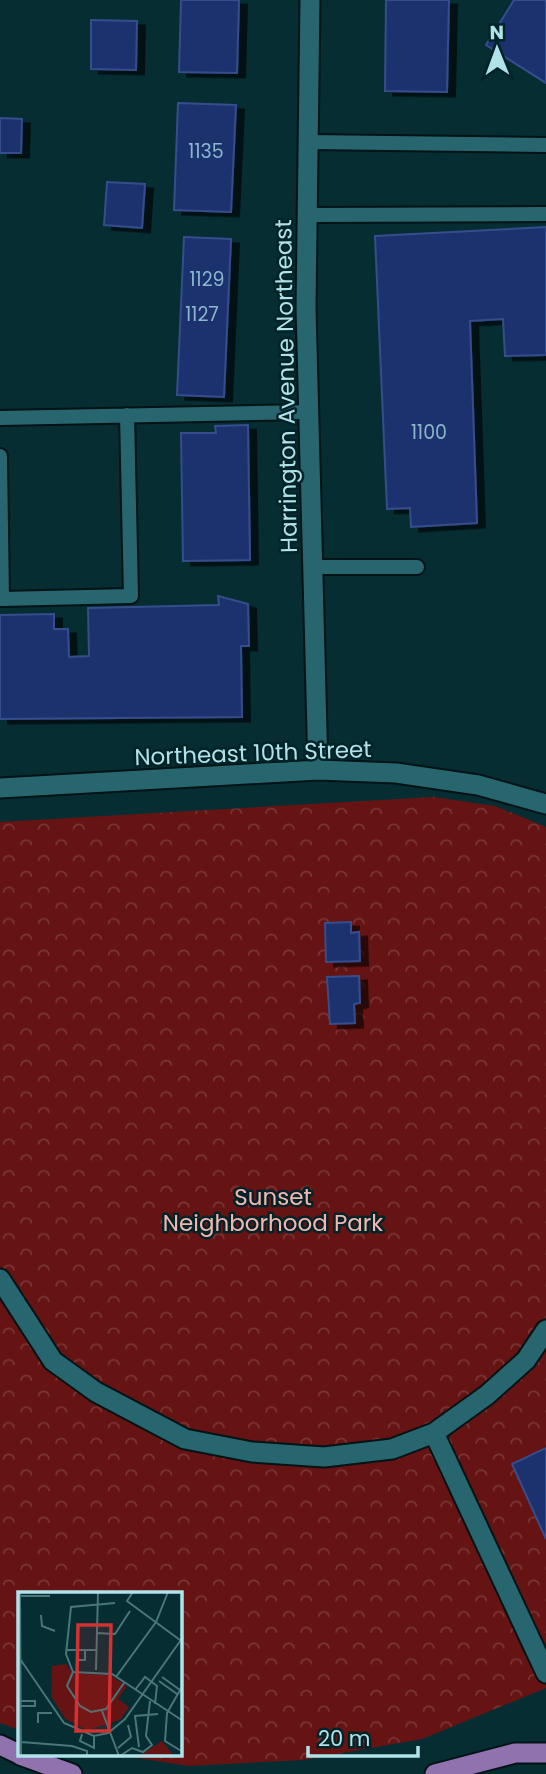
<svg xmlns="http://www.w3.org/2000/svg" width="546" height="1774" viewBox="0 0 546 1774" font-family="Poppins,sans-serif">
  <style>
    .forest { fill: url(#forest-crowns) }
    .building { fill: #1d326e; stroke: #354d8c; stroke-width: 2; filter: url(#shadow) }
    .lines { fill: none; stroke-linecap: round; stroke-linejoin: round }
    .service-casing { stroke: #041315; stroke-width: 18 }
    .minor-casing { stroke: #041315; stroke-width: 23 }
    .primary-casing { stroke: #041315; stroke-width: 23 }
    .service { stroke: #27666e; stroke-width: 14 }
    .minor { stroke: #27666e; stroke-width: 19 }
    .primary { stroke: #9072ae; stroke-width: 19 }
    .labels { text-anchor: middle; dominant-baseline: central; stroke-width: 5; stroke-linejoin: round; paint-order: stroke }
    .number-label { font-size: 19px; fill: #8ab7ca }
    .street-label { font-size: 23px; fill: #afe3e9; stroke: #002328 }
    .park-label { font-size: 23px; fill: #f2b6af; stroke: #002328 }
    .inset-road { fill: none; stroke: #49767b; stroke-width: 2 }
    .view { fill: #d43132; fill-opacity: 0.15; stroke: #d43132; stroke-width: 3.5 }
    .inset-edge { fill: none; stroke: #afe3e9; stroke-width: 3.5 }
  </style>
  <defs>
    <pattern id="forest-crowns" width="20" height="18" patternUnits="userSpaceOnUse" patternTransform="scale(1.75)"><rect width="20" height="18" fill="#661313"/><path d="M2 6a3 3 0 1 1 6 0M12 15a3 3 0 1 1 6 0" fill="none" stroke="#793535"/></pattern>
    <filter id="shadow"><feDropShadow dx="8" dy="4.5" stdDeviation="0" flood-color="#0009"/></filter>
  </defs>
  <rect width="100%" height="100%" fill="#052d32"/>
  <!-- forest -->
  <path class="forest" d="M 434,797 L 495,806 L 546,827 L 546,1688 L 422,1739 L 303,1760 L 188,1766 L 118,1755 L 180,1755 L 180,1594 L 19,1594 L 19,1730 L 0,1723 L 0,822 Z"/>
  <!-- building -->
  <path class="building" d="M 181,0 L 239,0 L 237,73 L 179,72 Z
    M 386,0 L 449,0 L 447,92 L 385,91 Z
    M 514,0 L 546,0 L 546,83 L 486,45 Z
    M 91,20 L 137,21 L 136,70 L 91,69 Z
    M 178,103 L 236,105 L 231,212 L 174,210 Z
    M 0,118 L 22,119 L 21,153 L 0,153 Z
    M 107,182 L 145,184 L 142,228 L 104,225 Z
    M 546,227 L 546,355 L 505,356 L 503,319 L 470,321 L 477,523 L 411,527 L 410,508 L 387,509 L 375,236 Z
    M 184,237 L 231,239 L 224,397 L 177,395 Z
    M 248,425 L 250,560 L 183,561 L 181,433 L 216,433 L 215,426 Z
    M 218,596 L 248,604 L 249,646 L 241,646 L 242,717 L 0,719 L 0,615 L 54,614 L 54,629 L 68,629 L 69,657 L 89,656 L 88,608 L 219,605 Z
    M 351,922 L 351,933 L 359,932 L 360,961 L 326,962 L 325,923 Z
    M 359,976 L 360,1003 L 354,1004 L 355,1023 L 330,1024 L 327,977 Z
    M 546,1448 L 546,1539 L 512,1464 Z"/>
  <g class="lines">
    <!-- service casing -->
    <g class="service-casing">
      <path id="service" d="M 308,142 L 546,145
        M 308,215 L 546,214
        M 0,418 L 309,412
        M 0,456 L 2,599 L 131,596 L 127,415
        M 313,567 L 417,567"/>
    </g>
    <!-- minor casing -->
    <g class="minor-casing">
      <path id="minor" d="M 310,0 L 306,308 L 318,770
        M 0,788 L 318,770 L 396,773 L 478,785 L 546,804
        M 0,1279 L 53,1361 L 96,1392 L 185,1439 L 252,1452 L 324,1457 L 392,1449 L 434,1433 L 487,1395 L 526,1360 L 546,1330
        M 434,1433 L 546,1673"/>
    </g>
    <!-- primary casing -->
    <g class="primary-casing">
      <path id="primary" d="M 0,1745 L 19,1754
        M 20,1755 L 72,1774
        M 435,1774 L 515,1753 L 546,1753"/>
    </g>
    <!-- service -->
    <use href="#service" class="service"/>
    <!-- minor -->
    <use href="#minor" class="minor"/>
    <!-- primary -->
    <use href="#primary" class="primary"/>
  </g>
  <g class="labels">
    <!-- number labels -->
    <g class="number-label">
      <text x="206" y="151">1135</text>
      <text x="207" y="279">1129</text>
      <text x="202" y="314">1127</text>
      <text x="429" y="432">1100</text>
    </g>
    <!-- street labels -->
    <g class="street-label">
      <text transform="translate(286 386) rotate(-91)">Harrington Avenue Northeast</text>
      <text transform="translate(253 753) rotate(-2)">Northeast 10th Street</text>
    </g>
    <!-- park labels -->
    <g class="park-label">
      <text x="273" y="1197">Sunset<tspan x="273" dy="26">Neighborhood Park</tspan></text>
    </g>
  </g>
  <!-- overview -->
  <g transform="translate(18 1592)">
    <rect width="164" height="164" fill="#052d32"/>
    <path d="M 144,149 L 156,164 L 124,164 L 124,162 Z" fill="#661313"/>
    <path d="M 48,72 L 55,82 L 92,83 L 109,94 L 100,107 L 111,115 L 102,128 L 69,138 L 47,127 L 33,104 L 34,74 Z" fill="#661313"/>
    <path class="inset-road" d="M 2,0 L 3,164M 115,0 L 109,9 L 162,48M 2,4 L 32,4M 23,23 L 24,34 L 37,39M 78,41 L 97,42 L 112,19M 49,58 L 78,58M 59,58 L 59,68 L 67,68 L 67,58M 0,64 L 46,131 L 76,144 L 90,141 L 107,127 L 165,45M 78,78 L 80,0M 55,80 L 94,82 L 165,129M 55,80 L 48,62 L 53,15 L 97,11M 55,80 L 49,94 L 62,114 L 73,120 L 88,117 L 106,91M 98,85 L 138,30 L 150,0M 144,85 L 162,98M 141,89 L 159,102M 165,93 L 149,121 L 147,149 L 165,160M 117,98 L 127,85 L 139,94 L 137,112M 3,109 L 17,109 L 17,114 L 3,114M 84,119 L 101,164M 20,131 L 20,121 L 34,121M 64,142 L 62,149 L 76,156 L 76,144M 3,150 L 54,154 L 69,159 L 69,164M 121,155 L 117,124 L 140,122M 100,156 L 113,145 L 110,133M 102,164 L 114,156 L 125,160 L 134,153 L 128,144 L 132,109"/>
    <path class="view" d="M 60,33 L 93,33 L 91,139 L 58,139 Z"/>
    <rect width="164" height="164" class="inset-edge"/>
  </g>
  <!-- north arrow -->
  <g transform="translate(497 49) rotate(359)" stroke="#002328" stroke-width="5" paint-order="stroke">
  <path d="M0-5L12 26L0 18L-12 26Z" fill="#afe3e9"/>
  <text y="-10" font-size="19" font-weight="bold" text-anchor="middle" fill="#afe3e9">N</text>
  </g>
  <!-- scale -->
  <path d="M308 1746v10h110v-10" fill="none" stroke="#afe3e9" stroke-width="3.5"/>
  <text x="318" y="1746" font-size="21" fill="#afe3e9" stroke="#002328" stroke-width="5" paint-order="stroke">20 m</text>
</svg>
